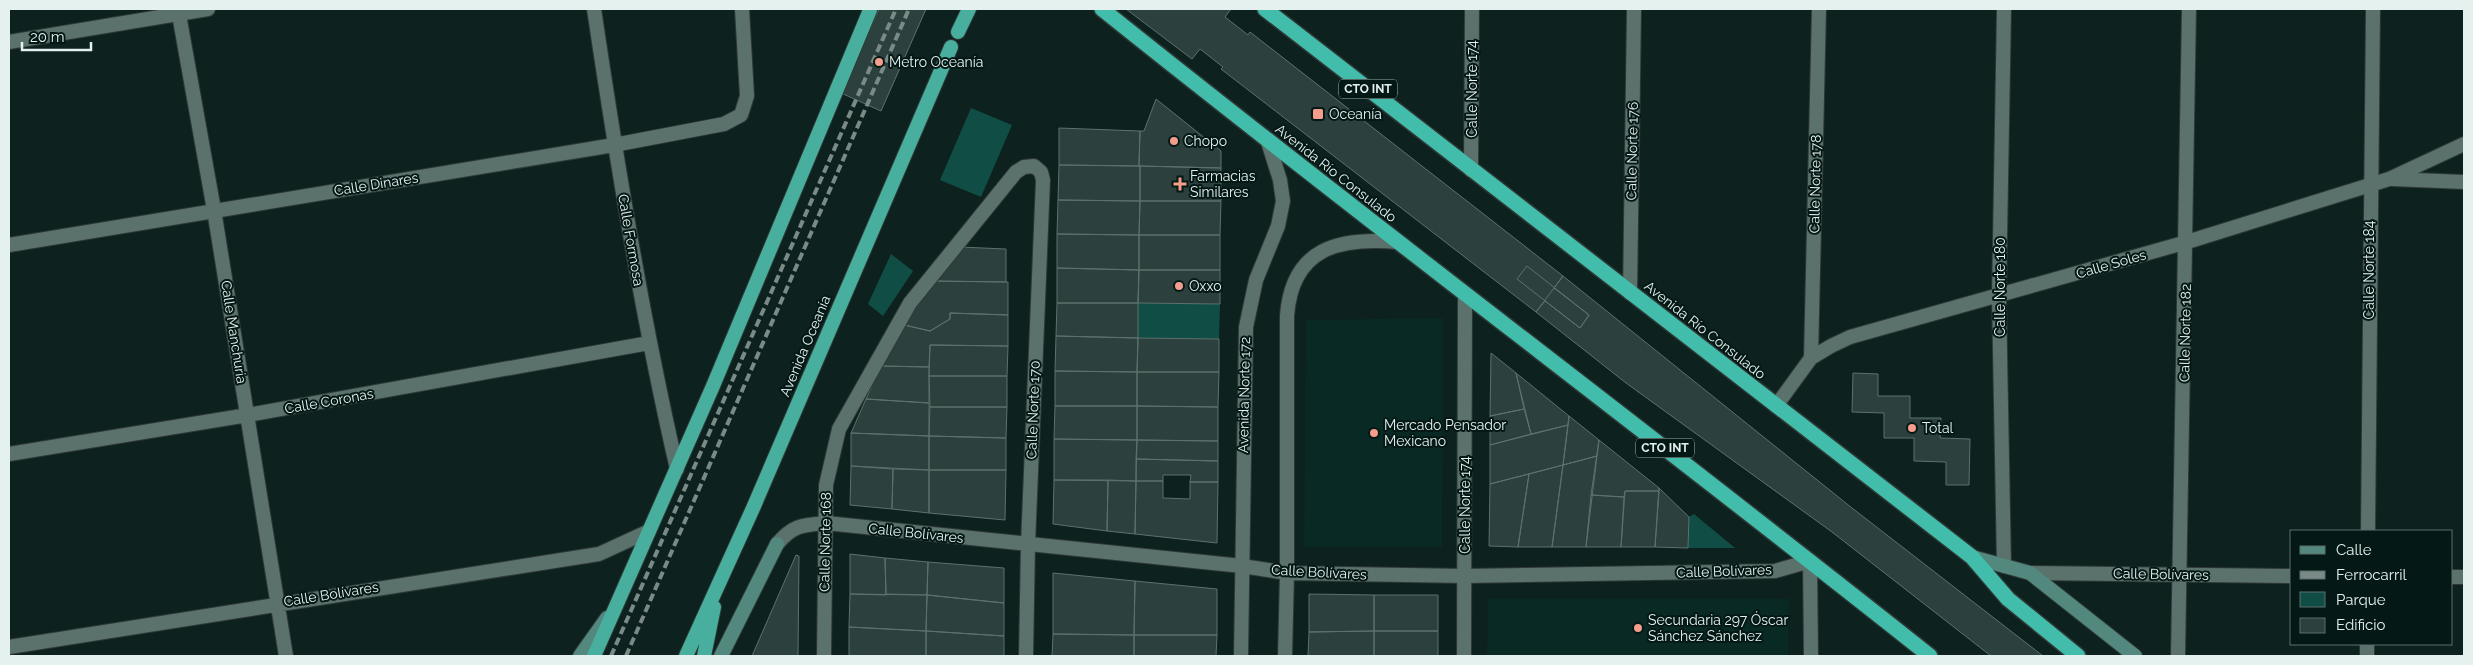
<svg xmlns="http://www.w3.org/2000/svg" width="2473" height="665" viewBox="0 0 2473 665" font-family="Raleway,sans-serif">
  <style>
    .built { fill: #092924 }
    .green { fill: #104e45 }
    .building { fill: #2c413d; stroke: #5b726d }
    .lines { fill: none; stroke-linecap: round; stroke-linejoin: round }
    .minor-casing { stroke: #2e3936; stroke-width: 16 }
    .tertiary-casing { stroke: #2e3936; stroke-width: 16 }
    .secondary-casing { stroke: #2e3936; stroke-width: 16 }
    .trunk-casing { stroke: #2e3936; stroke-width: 16 }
    .motorway-casing { stroke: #2e3936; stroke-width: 18 }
    .minor { stroke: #5a716c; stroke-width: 14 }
    .tertiary { stroke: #5a716c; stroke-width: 14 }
    .secondary { stroke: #53887f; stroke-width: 14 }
    .trunk { stroke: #48ae9e; stroke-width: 14 }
    .motorway { stroke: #43bdab; stroke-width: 15 }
    .rail { stroke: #7a8a87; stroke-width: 4; stroke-dasharray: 8 4; stroke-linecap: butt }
    .poi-dot { fill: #f49d8c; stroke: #041815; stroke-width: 2 }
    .labels { text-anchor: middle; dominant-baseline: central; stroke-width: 4; stroke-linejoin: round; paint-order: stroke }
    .shield { fill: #041815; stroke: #a2b0ae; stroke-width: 1 }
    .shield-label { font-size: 12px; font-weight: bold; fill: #e5f1ef }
    .poi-label { font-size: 14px; fill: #e5f1ef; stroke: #041815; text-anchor: start }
    .street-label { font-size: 14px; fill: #e5f1ef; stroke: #041815 }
  </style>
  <rect width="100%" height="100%" fill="#0d211e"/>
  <!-- built -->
  <path class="built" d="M 1443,318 L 1442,547 L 1304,547 L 1306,320 Z
    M 1488,599 L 1789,599 L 1788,656 L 1487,656 Z"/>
  <!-- green -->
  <path class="green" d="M 971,108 L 1012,125 L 981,197 L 940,180 Z
    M 891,254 L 913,271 L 883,316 L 868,304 Z
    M 1138,303 L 1220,304 L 1219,339 L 1138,338 Z
    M 1694,514 L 1735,548 L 1688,548 L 1689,517 Z"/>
  <!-- building -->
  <path class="building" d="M 879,9 L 926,9 L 881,111 L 841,93 Z
    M 1126,9 L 1231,9 L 1225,17 L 1248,35 L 1250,32 L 1563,276 L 1536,312 L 1221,69 L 1223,67 L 1200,49 L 1192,59 Z
    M 1156,99 L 1221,151 L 1221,168 L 1139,166 L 1140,131 L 1144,131 Z
    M 1059,128 L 1140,131 L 1139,166 L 1059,165 Z
    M 1059,165 L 1140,166 L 1140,201 L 1058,200 Z
    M 1140,166 L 1221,168 L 1221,201 L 1140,201 Z
    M 1058,200 L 1140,201 L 1139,235 L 1057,234 Z
    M 1140,201 L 1221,201 L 1220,235 L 1139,235 Z
    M 1057,234 L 1139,235 L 1139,270 L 1057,268 Z
    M 1139,235 L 1220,235 L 1220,270 L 1139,270 Z
    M 960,247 L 1006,249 L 1006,282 L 931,281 Z
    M 1527,266 L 1589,315 L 1580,328 L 1517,279 Z
    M 1057,268 L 1139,270 L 1138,303 L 1057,303 Z
    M 1139,270 L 1220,270 L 1220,304 L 1138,303 Z
    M 1563,276 L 1852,508 L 2043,656 L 1991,656 L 1832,532 L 1626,383 L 1536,312 L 1545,301 L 1580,328 L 1589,315 L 1554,288 Z
    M 931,281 L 1008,282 L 1008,315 L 950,313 L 950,319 L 930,331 L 900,324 Z
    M 1057,303 L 1138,303 L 1138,338 L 1056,336 Z
    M 950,313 L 1008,315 L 1008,346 L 930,345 L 929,367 L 881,366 L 900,324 L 930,331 L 950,319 Z
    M 1056,336 L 1138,338 L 1137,372 L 1055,371 Z
    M 1138,338 L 1219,339 L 1219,372 L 1137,372 Z
    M 930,345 L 1008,346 L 1007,376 L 929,376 Z
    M 1491,353 L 1516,373 L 1524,409 L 1490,416 Z
    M 881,366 L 929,367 L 929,403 L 866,399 Z
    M 1055,371 L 1137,372 L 1137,406 L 1055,406 Z
    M 1137,372 L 1219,372 L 1218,407 L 1137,406 Z
    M 1516,373 L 1569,416 L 1568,425 L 1531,434 Z
    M 1853,373 L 1878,374 L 1878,396 L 1910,396 L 1910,418 L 1941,418 L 1940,438 L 1970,439 L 1969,485 L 1946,485 L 1946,462 L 1914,461 L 1914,438 L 1884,438 L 1884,413 L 1852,412 Z
    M 929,376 L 1007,376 L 1007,407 L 930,407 Z
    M 866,399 L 929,403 L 929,436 L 851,433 Z
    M 1055,406 L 1137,406 L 1137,440 L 1054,439 Z
    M 1137,406 L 1218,407 L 1218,441 L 1137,440 Z
    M 930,407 L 1007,407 L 1006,438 L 929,436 Z
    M 1524,409 L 1531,434 L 1490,445 L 1490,416 Z
    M 1569,416 L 1599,440 L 1597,456 L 1563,465 Z
    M 1568,425 L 1563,465 L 1490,484 L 1490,445 Z
    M 851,433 L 929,436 L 929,470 L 851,466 Z
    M 929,436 L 1006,438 L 1006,470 L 929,470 Z
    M 1054,439 L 1137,440 L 1136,481 L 1054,480 Z
    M 1137,440 L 1218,441 L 1218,461 L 1136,459 Z
    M 1599,440 L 1659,488 L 1659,491 L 1625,491 L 1624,497 L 1591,495 Z
    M 1597,456 L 1586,547 L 1552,547 L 1563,465 Z
    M 1136,459 L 1218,461 L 1218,482 L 1190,482 L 1191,475 L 1163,475 L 1163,481 L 1136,481 Z
    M 1563,465 L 1552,547 L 1518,547 L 1529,474 Z
    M 851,466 L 893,469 L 892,509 L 850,505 Z
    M 893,469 L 929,470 L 929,513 L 892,509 Z
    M 929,470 L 1006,470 L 1005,520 L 929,513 Z
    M 1529,474 L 1518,547 L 1489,546 L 1490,484 Z
    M 1054,480 L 1108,480 L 1107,531 L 1053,524 Z
    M 1108,480 L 1136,481 L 1135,534 L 1107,531 Z
    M 1136,481 L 1163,481 L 1163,498 L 1190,499 L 1190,482 L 1218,482 L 1217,543 L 1135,534 Z
    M 1659,488 L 1689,517 L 1688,548 L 1655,547 Z
    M 1625,491 L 1659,491 L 1655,547 L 1621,547 Z
    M 1591,495 L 1624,497 L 1621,547 L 1586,547 Z
    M 850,554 L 885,558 L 886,595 L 850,594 Z
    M 796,555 L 799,556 L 798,656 L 752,656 Z
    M 885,558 L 928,562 L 927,595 L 886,594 Z
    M 928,562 L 1004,568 L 1004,603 L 927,595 Z
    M 1053,573 L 1135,581 L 1134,635 L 1053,634 Z
    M 1135,581 L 1217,589 L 1217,635 L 1134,635 Z
    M 850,594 L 927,595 L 926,631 L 849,627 Z
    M 1309,594 L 1374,595 L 1374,631 L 1309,632 Z
    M 927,595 L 1004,603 L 1004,636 L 926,631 Z
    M 1374,595 L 1438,595 L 1438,631 L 1374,631 Z
    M 849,627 L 926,631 L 926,656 L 849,656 Z
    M 926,631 L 1004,636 L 1004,656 L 926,656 Z
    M 1374,631 L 1374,656 L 1308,656 L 1309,632 Z
    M 1374,631 L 1438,631 L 1438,656 L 1374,656 Z
    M 1053,634 L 1134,635 L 1134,656 L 1052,656 Z
    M 1134,635 L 1217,635 L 1216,656 L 1134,656 Z"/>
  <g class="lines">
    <!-- minor casing -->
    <g class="minor-casing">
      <path id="minor" d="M 178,9 L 214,210 L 286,656
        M 594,9 C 617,163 642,317 677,469
        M 2004,9 L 1999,297 L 2004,566
        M 9,42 L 208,9
        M 1471,170 L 1472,9
        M 2392,179 L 2464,182
        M 9,245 L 614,145 L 724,124 L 741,115 L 747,96 L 742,9
        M 1630,293 L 1634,9
        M 1811,358 L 1819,9
        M 1776,406 L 1811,358 L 1831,346 L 1850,337 L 2187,242 L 2370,185 L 2389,179 L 2464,144
        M 9,454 L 248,415 L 649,343
        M 2368,531 L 2373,9
        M 1810,561 L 1811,656
        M 2030,573 L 2292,576
        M 2452,577 L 2464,577
        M 2367,644 L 2367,656
        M 9,647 L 599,554 L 649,531
        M 824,656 L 826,485 L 839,429 L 910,303 L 1016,172 L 1024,167 L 1034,166 L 1041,172 L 1043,180 L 1028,544 L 1026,656
        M 1464,656 L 1465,295
        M 2178,656 L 2189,9"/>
    </g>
    <!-- tertiary casing -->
    <g class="tertiary-casing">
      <path id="tertiary" d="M 777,544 C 793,525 802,525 826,523 L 1242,566 L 1287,573 L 1465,576 L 1775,571 L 1810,561
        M 1241,656 L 1246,327 L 1256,280 L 1278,226 L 1283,201 L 1280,180 L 1268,142
        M 1285,656 L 1287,573 L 1287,316 C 1292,247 1340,237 1398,242"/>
    </g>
    <!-- secondary casing -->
    <g class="secondary-casing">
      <path id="secondary" d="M 1972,557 L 2030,573 L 2135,656
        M 580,656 L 607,618
        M 721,656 L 777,544"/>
    </g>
    <!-- trunk casing -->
    <g class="trunk-casing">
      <path id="trunk" d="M 958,32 L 969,9
        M 594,656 L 713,386 L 870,10
        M 686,656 L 754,506 L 951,47
        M 704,656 L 714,607"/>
    </g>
    <!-- motorway casing -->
    <g class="motorway-casing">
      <path id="motorway" d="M 1102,9 C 1375,228 1656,438 1930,656
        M 1265,9 L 1972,557 L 2008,599 L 2078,656"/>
    </g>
    <!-- minor -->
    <use href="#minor" class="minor"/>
    <!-- tertiary -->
    <use href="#tertiary" class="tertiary"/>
    <!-- secondary -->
    <use href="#secondary" class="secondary"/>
    <!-- trunk -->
    <use href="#trunk" class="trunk"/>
    <!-- motorway -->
    <use href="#motorway" class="motorway"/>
    <!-- rail -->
    <path class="rail" d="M 611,656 L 896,9
      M 626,656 L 909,9"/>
  </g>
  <!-- markers -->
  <g class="poi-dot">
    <circle cx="879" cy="62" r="5"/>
    <rect x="1312" y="108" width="12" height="12" rx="2.5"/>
    <circle cx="1174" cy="141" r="5"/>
    <path d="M1177.5 176.5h5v5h5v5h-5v5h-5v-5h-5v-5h5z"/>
    <circle cx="1179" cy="286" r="5"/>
    <circle cx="1912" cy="428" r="5"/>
    <circle cx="1374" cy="433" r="5"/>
    <circle cx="1638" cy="628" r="5"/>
  </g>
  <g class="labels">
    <!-- shield labels -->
    <g class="shield">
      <rect x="1339" y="79.5" width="58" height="19" rx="4"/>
      <rect x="1636" y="438.5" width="58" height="19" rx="4"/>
    </g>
    <g class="shield-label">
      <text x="1368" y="89">CTO INT</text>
      <text x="1665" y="448">CTO INT</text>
    </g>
    <!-- poi labels -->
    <g class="poi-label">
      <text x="889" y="62">Metro Oceanía</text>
      <text x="1329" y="114">Oceanía</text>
      <text x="1184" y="141">Chopo</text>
      <text x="1190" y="176">Farmacias<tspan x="1190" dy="16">Similares</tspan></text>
      <text x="1189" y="286">Oxxo</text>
      <text x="1384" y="425">Mercado Pensador<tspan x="1384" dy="16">Mexicano</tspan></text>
      <text x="1922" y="428">Total</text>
      <text x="1648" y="620">Secundaria 297 Óscar<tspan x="1648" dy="16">Sánchez Sánchez</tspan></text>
    </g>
    <!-- street labels -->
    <g class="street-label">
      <text transform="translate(1472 89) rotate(-90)">Calle Norte 174</text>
      <text transform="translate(1632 151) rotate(-89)">Calle Norte 176</text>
      <text transform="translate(1336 173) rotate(38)">Avenida Río Consulado</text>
      <text transform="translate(376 184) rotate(-9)">Calle Dinares</text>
      <text transform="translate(1815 184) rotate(-89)">Calle Norte 178</text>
      <text transform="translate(631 240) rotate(80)">Calle Formosa</text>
      <text transform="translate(2111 264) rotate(-16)">Calle Soles</text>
      <text transform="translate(2369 270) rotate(-90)">Calle Norte 184</text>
      <text transform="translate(2000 287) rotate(-90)">Calle Norte 180</text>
      <text transform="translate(1705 330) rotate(38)">Avenida Río Consulado</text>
      <text transform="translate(234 332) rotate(81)">Calle Manchuria</text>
      <text transform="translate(2185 333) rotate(-89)">Calle Norte 182</text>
      <text transform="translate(805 346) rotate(-67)">Avenida Oceanía</text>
      <text transform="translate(1244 395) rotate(-89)">Avenida Norte 172</text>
      <text transform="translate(329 401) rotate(-10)">Calle Coronas</text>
      <text transform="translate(1033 410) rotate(-88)">Calle Norte 170</text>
      <text transform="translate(1465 505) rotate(-90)">Calle Norte 174</text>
      <text transform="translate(916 533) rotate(6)">Calle Bolívares</text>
      <text transform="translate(825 542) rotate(-89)">Calle Norte 168</text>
      <text transform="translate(1724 571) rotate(-2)">Calle Bolívares</text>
      <text transform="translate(1319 572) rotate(3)">Calle Bolívares</text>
      <text transform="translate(2161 574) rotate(1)">Calle Bolívares</text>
      <text transform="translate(331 594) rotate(-9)">Calle Bolívares</text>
    </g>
  </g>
  <!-- border -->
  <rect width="2473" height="665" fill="none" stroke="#e5f1ef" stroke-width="20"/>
  <!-- legend -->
  <rect x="2290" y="530" width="162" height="115" fill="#041815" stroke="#5e6f6c"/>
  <rect x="2300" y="546" width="25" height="8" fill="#53887f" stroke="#5e6f6c"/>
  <text x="2336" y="555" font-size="15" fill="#e5f1ef">Calle</text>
  <rect x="2300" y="571" width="25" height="8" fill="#7a8a87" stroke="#5e6f6c"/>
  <text x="2336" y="580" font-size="15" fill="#e5f1ef">Ferrocarril</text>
  <rect x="2300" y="592" width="25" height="15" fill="#104e45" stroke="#5e6f6c"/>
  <text x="2336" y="605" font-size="15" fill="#e5f1ef">Parque</text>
  <rect x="2300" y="618" width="25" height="15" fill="#2c413d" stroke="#5e6f6c"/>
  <text x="2336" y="630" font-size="15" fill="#e5f1ef">Edificio</text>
  <!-- scale -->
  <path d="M22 42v8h69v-8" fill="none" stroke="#e5f1ef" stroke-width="2.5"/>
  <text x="30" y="42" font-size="15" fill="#e5f1ef" stroke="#041815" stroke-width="4" paint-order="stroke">20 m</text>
</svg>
